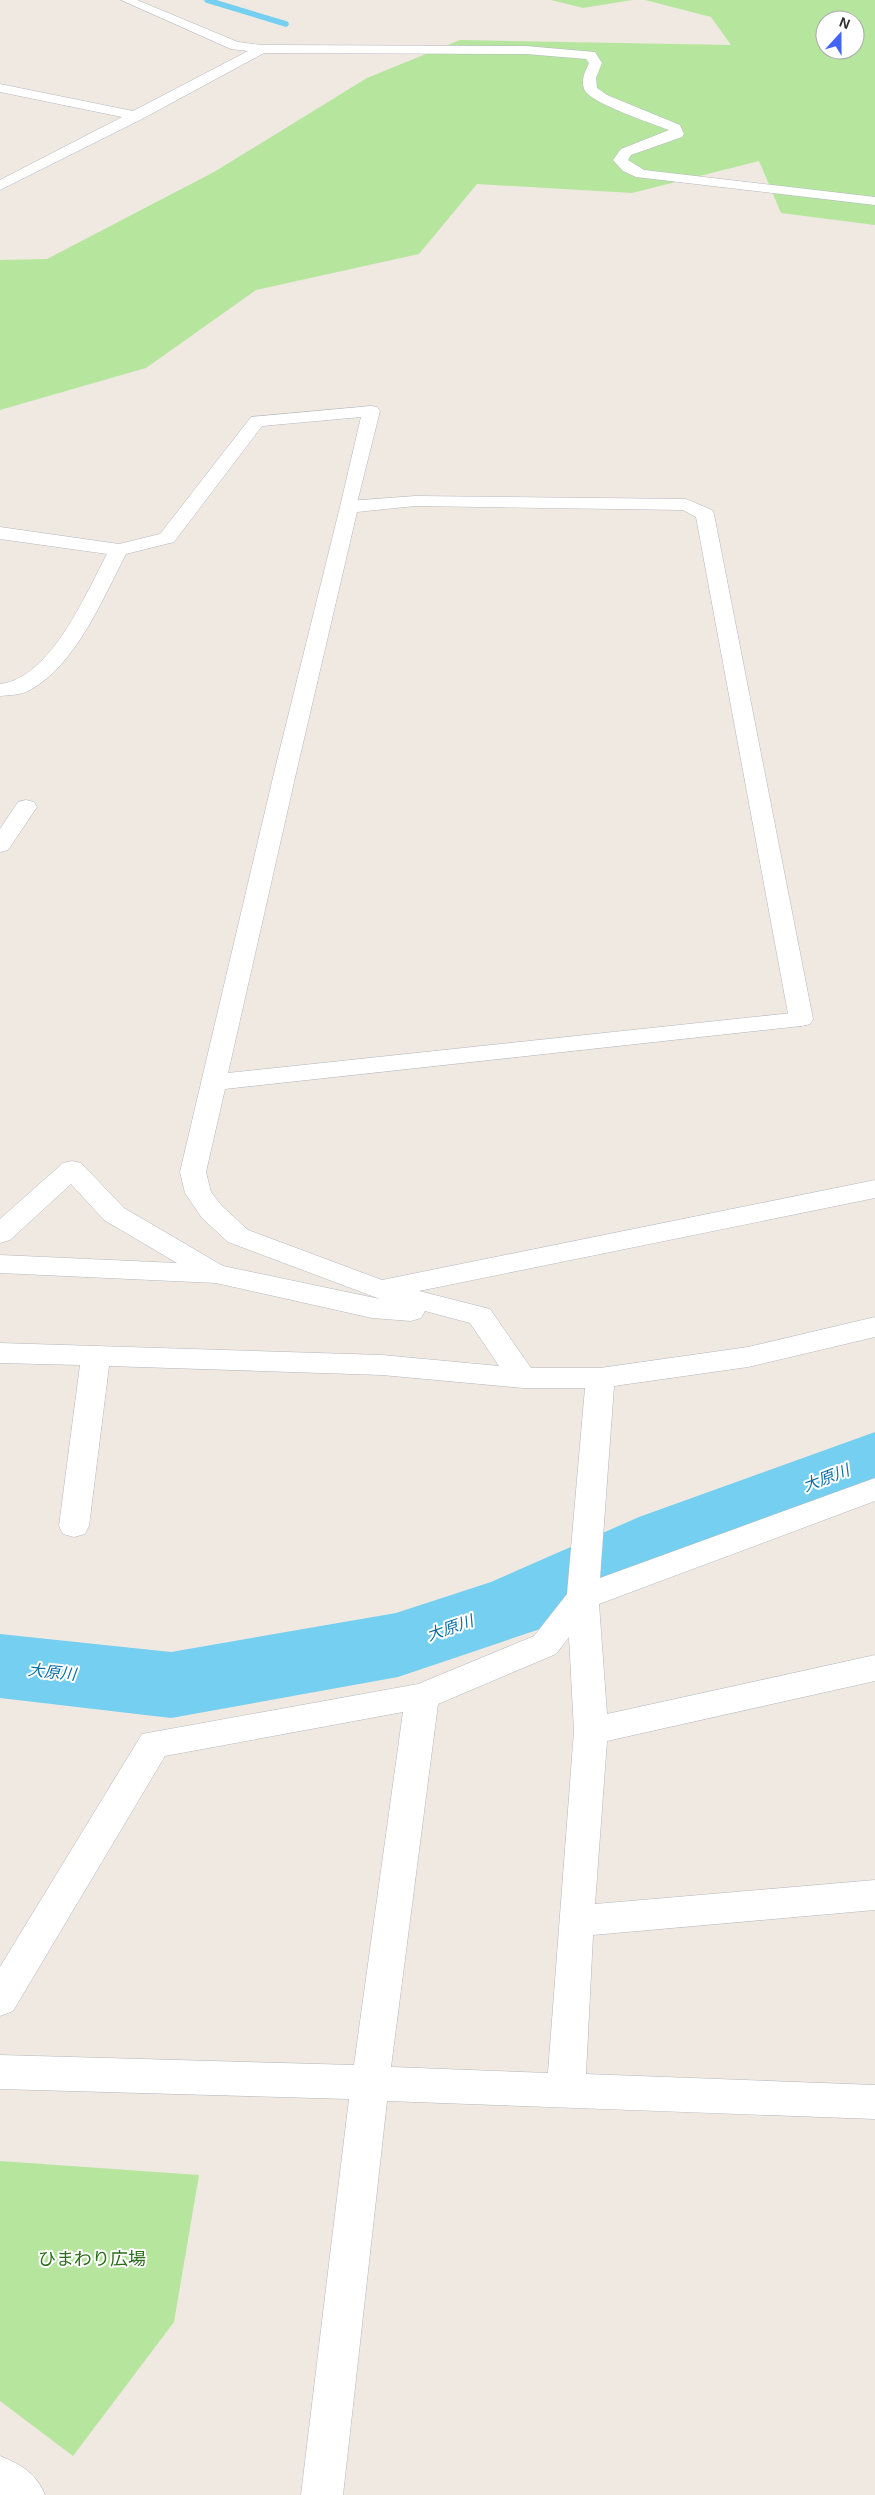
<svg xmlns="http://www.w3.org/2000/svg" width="875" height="2495" viewBox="0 0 875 2495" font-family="Helvetica,'Noto Sans JP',sans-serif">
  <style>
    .green { fill: #b6e59e; fill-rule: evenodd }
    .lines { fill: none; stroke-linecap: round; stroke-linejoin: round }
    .stream { stroke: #75cff0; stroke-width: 5.5 }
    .river { fill: #75cff0; fill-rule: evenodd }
    .street-casing { stroke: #b4b7c1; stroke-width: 1 }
    .secondary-casing { stroke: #b4b7c1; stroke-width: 1 }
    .street { fill: #fff; fill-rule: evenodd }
    .secondary { fill: #fff; fill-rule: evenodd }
    .labels { text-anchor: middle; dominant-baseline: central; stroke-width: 4; stroke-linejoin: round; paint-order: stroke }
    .water-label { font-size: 16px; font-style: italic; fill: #0d6fa3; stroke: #fff }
    .near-park-label { font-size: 18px; fill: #2c6e1b; stroke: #fff }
  </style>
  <rect width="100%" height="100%" fill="#efe9e1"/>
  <!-- green -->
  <path class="green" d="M 551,0 L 632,0 L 583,8 Z
    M 645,0 L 875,0 L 875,225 L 781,213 L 759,161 L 632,193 L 477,184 L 419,254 L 256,290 L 146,368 L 0,410 L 0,260 L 47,259 L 214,172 L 367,78 L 460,40 L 731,45 L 711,17 ZM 825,20 L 855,20 L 855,50 L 825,50 Z
    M 0,2161 L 199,2175 L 174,2322 L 73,2456 L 0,2401 Z"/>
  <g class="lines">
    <!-- stream -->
    <path class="stream" d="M 207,0 L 286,24"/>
    <!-- river -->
    <path class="river" d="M 875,1432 L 875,1490 L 695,1559 L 549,1626 L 398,1677 L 171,1718 L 0,1698 L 0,1634 L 171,1652 L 396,1613 L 491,1582 L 639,1517 Z"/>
    <!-- street casing -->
    <g class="street-casing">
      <path id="street" d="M 121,0 L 137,0 L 238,42 L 262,45 L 526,46 L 595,52 L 602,63 L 596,78 L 597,88 L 607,95 L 680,125 L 684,134 L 682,137 L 631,155 L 628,160 L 644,170 L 875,197 L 875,205 L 636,177 L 623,171 L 613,160 L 621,149 L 669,130 C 654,124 589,103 584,89 C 581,79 585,72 589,63 L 586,59 L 526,54 L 264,53 L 142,119 L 0,190 L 0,180 L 122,117 L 0,92 L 0,84 L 133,111 L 248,51 L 231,49 Z
        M 371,406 L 377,407 L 380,411 L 355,511 L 343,511 L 340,507 L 361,417 L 262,426 L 174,542 L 126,554 C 103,598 76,665 30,690 C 21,695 10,695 0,696 L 0,684 C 51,678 85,595 107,554 L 0,539 L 0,527 L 119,544 L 160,534 L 251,417 Z
        M 286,763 L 294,764 L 297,769 L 228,1073 L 801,1012 L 810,1014 L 813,1019 L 810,1024 L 801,1026 L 225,1089 L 206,1172 L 211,1192 L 222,1206 L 248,1230 L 382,1280 L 875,1180 L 875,1198 L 419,1291 L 490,1309 L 531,1368 L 600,1368 L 748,1347 L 875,1317 L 875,1337 L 748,1367 L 614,1386 L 600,1578 L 875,1478 L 875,1501 L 599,1604 L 607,1714 L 875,1655 L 875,1681 L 607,1741 L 595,1904 L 875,1880 L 875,1910 L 593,1935 L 586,2074 L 875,2085 L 875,2119 L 387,2101 L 343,2495 L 301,2495 L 349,2099 L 0,2089 L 0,2055 L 354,2065 L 403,1712 L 165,1756 L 13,2011 L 0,2016 L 0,1967 L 142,1734 L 418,1684 L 534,1636 L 567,1594 L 585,1388 L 523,1388 L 382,1375 L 109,1366 L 89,1526 L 85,1534 L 74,1537 L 63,1534 L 59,1526 L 80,1365 L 0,1363 L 0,1343 L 382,1355 L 499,1366 L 470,1323 L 425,1311 L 421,1318 L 411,1321 L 372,1318 L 216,1283 L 0,1273 L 0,1255 L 177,1263 L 104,1220 L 71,1184 L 10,1240 L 0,1243 L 0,1219 L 63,1163 L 72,1161 L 81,1163 L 124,1208 L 223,1266 L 380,1299 L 228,1242 L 202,1218 L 189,1199 L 185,1193 L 180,1172 L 275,769 L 278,764 ZM 569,1637 L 574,1731 L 548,2073 L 391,2067 L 438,1704 L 556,1654 Z
        M 26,800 L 34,802 L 37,807 L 8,850 L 0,852 L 0,829 L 18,802 Z
        M 0,2456 C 22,2465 36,2473 45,2495 L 0,2495 Z"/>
    </g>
    <!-- secondary casing -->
    <g class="secondary-casing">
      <path id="secondary" d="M 415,496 L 686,499 L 712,510 L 714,514 L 813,1019 L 810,1024 L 801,1026 L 792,1024 L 789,1019 L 696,517 L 683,510 L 415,506 L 357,512 L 297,769 L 294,774 L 286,775 L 278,774 L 275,769 L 340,507 L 343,503 L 349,501 Z"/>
    </g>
    <!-- street -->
    <use href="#street" class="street"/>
    <!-- secondary -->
    <use href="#secondary" class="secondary"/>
  </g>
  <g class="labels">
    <!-- water labels -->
    <g class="water-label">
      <text transform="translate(826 1478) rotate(-21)">大原川</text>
      <text transform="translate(450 1628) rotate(-19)">大原川</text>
      <text transform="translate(52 1672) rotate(6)">大原川</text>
    </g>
    <!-- near-park labels -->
    <g class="near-park-label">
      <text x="92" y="2259">ひまわり広場</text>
    </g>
  </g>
  <!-- north arrow -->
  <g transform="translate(840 35) rotate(21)"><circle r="24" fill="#ffffff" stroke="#ababab"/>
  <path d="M0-4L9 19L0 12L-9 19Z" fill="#4264fb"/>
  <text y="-8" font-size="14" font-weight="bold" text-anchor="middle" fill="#2e2e2e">N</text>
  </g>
</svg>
